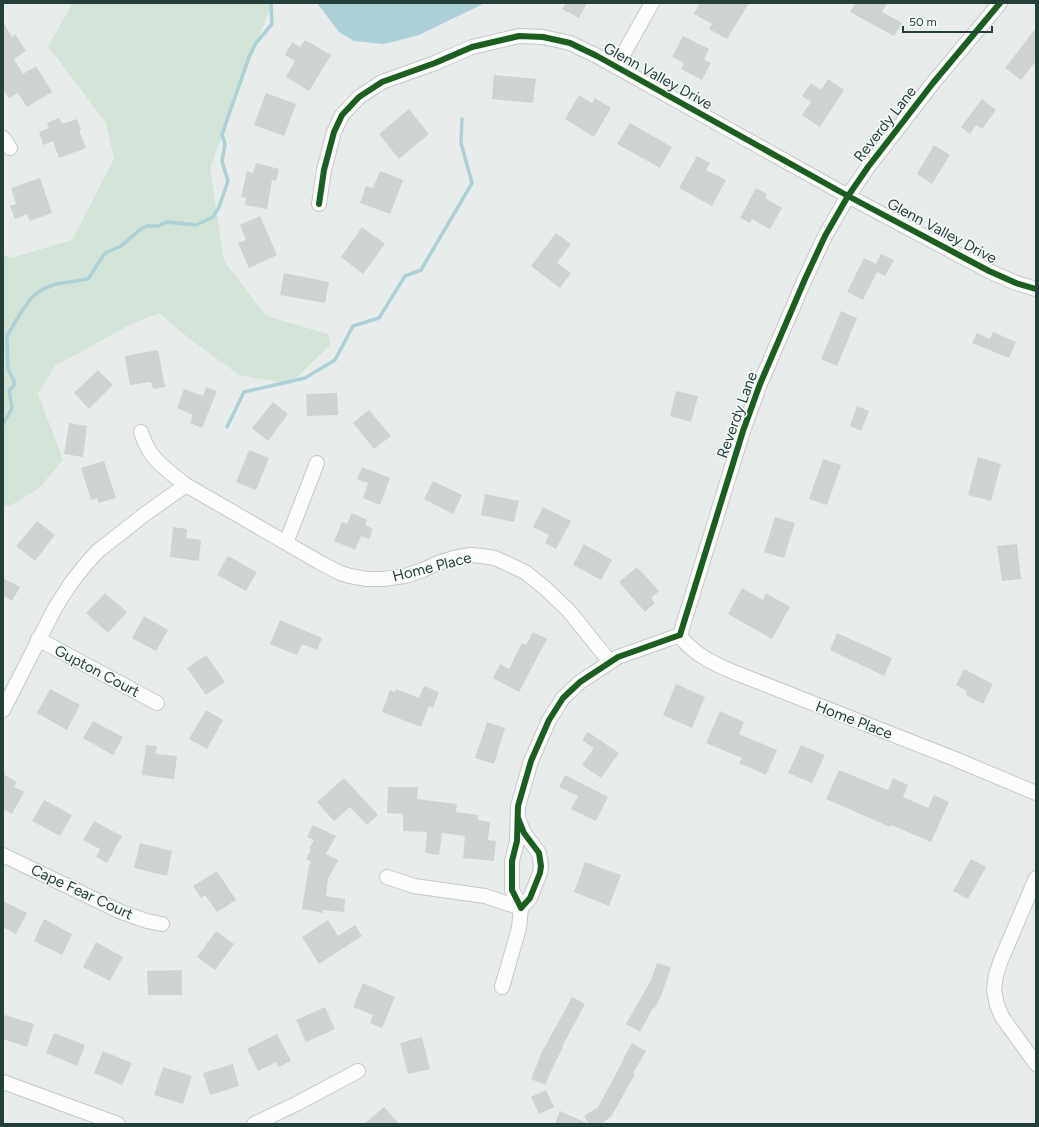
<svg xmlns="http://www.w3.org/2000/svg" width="1039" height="1127" viewBox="0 0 1039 1127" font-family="Figtree,sans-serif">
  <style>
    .green { fill: #d3e3d8 }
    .water { fill: #adcfd6 }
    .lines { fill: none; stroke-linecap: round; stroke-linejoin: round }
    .stream { stroke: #adcfd6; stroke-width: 3.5 }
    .building { fill: #ced3d1 }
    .street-casing { stroke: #c5c9c7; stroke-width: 16 }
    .street { stroke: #fcfcfc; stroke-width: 14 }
    .cycleway-casing { stroke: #f6faf8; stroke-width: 8 }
    .cycleway { stroke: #1b5e20; stroke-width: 6 }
    .labels { text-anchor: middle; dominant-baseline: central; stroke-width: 3; stroke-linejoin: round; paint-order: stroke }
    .street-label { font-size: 15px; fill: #263e39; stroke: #f6faf8 }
  </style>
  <rect width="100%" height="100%" fill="#e8ecea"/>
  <!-- green -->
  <path class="green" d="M 73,3 L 272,3 L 210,168 L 224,261 L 266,316 L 328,334 L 330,345 L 290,384 L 239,375 L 190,339 L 159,313 L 133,323 L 55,366 L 38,394 L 63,460 L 38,489 L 13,504 L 3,507 L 3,254 L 11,258 L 72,240 L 114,159 L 106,123 L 48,46 Z"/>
  <!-- water -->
  <path class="water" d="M 317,3 L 485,3 L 419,35 L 384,44 L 354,41 L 339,32 Z"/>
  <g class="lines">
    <!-- stream -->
    <path class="stream" d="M 3,424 L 12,408 L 9,391 L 14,385 L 14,381 L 8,369 L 7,336 L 20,314 L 32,297 L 43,289 L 56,284 L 88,279 L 105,253 L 121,246 L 141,229 L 147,226 L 158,226 L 167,222 L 196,225 L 213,217 L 219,207 L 228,181 L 222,161 L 225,144 L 222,135 L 227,120 L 249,57 L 256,43 L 272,24 L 271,6 L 272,3
      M 227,427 L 244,392 L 305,378 L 335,360 L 353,326 L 379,318 L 405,276 L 421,270 L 472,183 L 461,143 L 462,119"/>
  </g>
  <!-- building -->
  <path class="building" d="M 566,3 L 587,3 L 579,18 L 562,9 Z
    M 700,3 L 749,3 L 727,39 L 709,29 L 712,24 L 694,14 Z
    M 855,3 L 887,3 L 882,12 L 902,23 L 894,36 L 850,12 Z
    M 3,22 L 12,37 L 15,34 L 26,51 L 14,59 L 23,74 L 36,66 L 52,92 L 27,107 L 18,93 L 9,98 L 3,89 Z
    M 1036,28 L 1036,61 L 1021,80 L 1005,68 Z
    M 683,36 L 709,49 L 704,59 L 711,63 L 702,80 L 681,69 L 684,63 L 672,57 Z
    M 305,40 L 331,55 L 309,91 L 286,77 L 295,61 L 285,55 L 292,42 L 300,47 Z
    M 494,75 L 536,79 L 533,103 L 492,99 Z
    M 828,79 L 844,90 L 820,127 L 802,115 L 811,102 L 802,96 L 811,83 L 821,90 Z
    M 266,93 L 296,104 L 284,136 L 254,125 Z
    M 579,95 L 592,103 L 595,98 L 611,108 L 594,137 L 565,119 Z
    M 982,99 L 996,110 L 982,129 L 976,125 L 970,134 L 961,127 Z
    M 409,109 L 429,134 L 399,159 L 379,134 Z
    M 59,118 L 62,124 L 77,119 L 81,130 L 79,130 L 86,148 L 59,158 L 53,141 L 43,145 L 39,132 L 49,128 L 47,123 Z
    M 630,123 L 672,147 L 660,168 L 617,144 Z
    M 934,145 L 950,155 L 932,184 L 917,174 Z
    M 697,156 L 710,163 L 706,170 L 726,180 L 712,206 L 679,188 Z
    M 256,163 L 279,169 L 276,181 L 272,180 L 267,209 L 245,205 L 246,198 L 241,197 L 247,171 L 253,173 Z
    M 380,171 L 403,180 L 390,214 L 360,203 L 366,186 L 373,188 Z
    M 40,178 L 52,213 L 30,221 L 27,214 L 15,219 L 10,206 L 16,204 L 11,188 Z
    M 756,188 L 767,194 L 765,198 L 782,208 L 770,229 L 752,219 L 750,223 L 740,218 Z
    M 260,216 L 277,255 L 249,268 L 238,243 L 246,240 L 240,225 Z
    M 362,227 L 385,244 L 363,274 L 341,257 Z
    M 556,233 L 571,244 L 557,263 L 571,273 L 560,288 L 531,266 Z
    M 881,254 L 894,260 L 885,276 L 877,272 L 863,300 L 847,292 L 864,258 L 876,264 Z
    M 284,273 L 329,282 L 325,303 L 280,295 Z
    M 841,311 L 857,318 L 837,366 L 821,359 Z
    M 993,332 L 1016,342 L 1009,358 L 972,343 L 977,333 L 990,339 Z
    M 158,350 L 165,387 L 153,389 L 151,382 L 130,385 L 125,356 Z
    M 98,370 L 113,385 L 89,409 L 74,393 Z
    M 206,387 L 217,391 L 202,428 L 190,423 L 193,415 L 177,408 L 184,389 L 203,396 Z
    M 676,391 L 698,396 L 691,422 L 670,416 Z
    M 337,393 L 338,415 L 307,416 L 306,394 Z
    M 273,402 L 288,414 L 268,441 L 252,428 Z
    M 857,406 L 869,411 L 861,431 L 850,426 Z
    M 369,410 L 391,436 L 374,449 L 353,423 Z
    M 69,423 L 87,426 L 83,457 L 64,454 Z
    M 249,450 L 269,458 L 256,490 L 236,482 Z
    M 978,457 L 1001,464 L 991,501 L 968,495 Z
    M 823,459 L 841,465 L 827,505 L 809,499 Z
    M 104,461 L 116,498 L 99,503 L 97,498 L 91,500 L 81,468 Z
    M 362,467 L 390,478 L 380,505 L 363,498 L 368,483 L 357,479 Z
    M 433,481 L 462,495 L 453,514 L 424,499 Z
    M 485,494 L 519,501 L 514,522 L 481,515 Z
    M 543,507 L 571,521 L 556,549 L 545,543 L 549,535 L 533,527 Z
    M 352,513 L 367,520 L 365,525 L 373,529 L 369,539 L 361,536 L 355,550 L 334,541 L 342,522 L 347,524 Z
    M 775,517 L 795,523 L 784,558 L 764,552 Z
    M 37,521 L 55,535 L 35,561 L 16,546 Z
    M 173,527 L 187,529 L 186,538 L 201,540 L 199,561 L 170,557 Z
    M 584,544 L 612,560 L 601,580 L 573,565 Z
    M 1017,544 L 1021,579 L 1002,581 L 997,546 Z
    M 228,556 L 257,572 L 246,591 L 217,575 Z
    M 637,567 L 659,591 L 651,598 L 655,603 L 645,612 L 619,582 Z
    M 3,578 L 20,587 L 12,601 L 3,595 Z
    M 742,588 L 763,600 L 766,593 L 790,607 L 772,639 L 728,614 Z
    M 105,593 L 127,612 L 108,633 L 86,613 Z
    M 144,616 L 168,630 L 156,651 L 132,638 Z
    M 280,620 L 322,638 L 317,650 L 302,644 L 297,655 L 270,644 Z
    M 533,632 L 547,639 L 519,692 L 493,678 L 500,664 L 509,669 L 522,643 L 526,645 Z
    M 837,633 L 892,658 L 884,676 L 830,650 Z
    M 206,655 L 225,682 L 206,695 L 187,668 Z
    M 964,669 L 993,684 L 983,704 L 966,695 L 967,691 L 956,685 Z
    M 676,684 L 705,697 L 692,728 L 663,715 Z
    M 424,686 L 439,692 L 433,708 L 429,706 L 421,727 L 382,712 L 390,690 L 395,692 L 396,689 L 419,698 Z
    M 50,689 L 80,705 L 67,730 L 37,713 Z
    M 206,710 L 223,720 L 207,749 L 189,739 Z
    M 720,711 L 744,722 L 739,734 L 777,750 L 766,775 L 739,763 L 742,758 L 706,743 Z
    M 93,721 L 123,737 L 113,755 L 83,738 Z
    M 487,722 L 505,728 L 494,764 L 475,758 Z
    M 588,732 L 619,753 L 601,778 L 582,765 L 594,748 L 582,740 Z
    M 146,745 L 157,746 L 156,754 L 177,756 L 174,779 L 142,775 Z
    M 801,745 L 825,755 L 812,783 L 788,773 Z
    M 839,770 L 888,790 L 893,778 L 908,785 L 903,797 L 928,808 L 934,795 L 949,802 L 931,842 L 891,825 L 890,827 L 826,799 Z
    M 3,774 L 17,782 L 14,787 L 24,792 L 12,814 L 3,809 Z
    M 565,775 L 608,797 L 596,821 L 571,809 L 578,796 L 559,787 Z
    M 344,778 L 378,815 L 367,825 L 350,807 L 334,821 L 317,802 Z
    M 388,787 L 418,787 L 417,799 L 457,804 L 456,812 L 478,815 L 478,820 L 490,822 L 488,840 L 496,841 L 494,861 L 463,858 L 465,836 L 442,833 L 439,855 L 425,853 L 427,832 L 403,831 L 403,814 L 387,813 Z
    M 44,800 L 72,815 L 60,836 L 32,821 Z
    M 94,821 L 122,836 L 107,863 L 96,857 L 100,849 L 83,840 Z
    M 313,825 L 336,836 L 326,854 L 338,860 L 328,879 L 326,896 L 345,899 L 344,912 L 322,910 L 324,913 L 302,909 L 309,865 L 311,862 L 306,859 L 311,849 L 309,849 L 314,840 L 307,837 Z
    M 140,843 L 172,851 L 167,876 L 134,868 Z
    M 971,859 L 986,867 L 968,899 L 953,891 Z
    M 585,862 L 621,875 L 609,906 L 574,892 Z
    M 217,871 L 236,900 L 217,912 L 205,895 L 201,898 L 193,886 Z
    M 3,901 L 27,913 L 16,934 L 3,927 Z
    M 44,919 L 72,934 L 62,955 L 34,941 Z
    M 328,920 L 338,936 L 355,925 L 362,936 L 319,964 L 302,937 Z
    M 216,931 L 234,944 L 215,970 L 197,957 Z
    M 96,942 L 123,957 L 110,981 L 83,967 Z
    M 657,963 L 671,967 L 661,996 L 654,1009 L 653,1008 L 640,1032 L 626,1024 L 651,980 Z
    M 182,970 L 182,995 L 148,995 L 147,971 Z
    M 363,983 L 395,997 L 382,1028 L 370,1023 L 373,1015 L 353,1007 Z
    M 572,997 L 585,1004 L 562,1047 L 563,1047 L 553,1067 L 545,1085 L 531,1079 L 542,1052 Z
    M 325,1007 L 335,1029 L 306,1042 L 296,1020 Z
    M 5,1015 L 34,1024 L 27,1047 L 3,1039 L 3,1020 Z
    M 54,1033 L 85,1045 L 77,1066 L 46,1053 Z
    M 277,1034 L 291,1061 L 279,1067 L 276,1062 L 258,1071 L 247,1049 Z
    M 422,1037 L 430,1069 L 408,1074 L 400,1043 Z
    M 632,1043 L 646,1051 L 633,1073 L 635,1074 L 611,1117 L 601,1124 L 555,1124 L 560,1111 L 589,1124 L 584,1116 L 598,1107 L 624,1059 L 623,1059 Z
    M 103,1051 L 132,1063 L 122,1085 L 94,1073 Z
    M 233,1064 L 239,1086 L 210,1095 L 203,1073 Z
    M 163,1067 L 192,1076 L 183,1104 L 154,1095 Z
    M 546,1090 L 554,1107 L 539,1114 L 531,1097 Z
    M 384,1107 L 399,1124 L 364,1124 Z"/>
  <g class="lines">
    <!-- street casing -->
    <g class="street-casing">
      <path id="street" d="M 616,67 L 652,3
        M 3,138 L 10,148
        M 319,204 L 324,170 L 334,132 L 342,115 L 359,97 L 382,82 L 435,63 L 472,47 L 519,36 L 543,37 L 570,43 L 597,56 L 848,196 L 989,271 L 1016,283 L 1036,289
        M 141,432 C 143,438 145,444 149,450 C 155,462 174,476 186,485 L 319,562 L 340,573 L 350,576 L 367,579 L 383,579 L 405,576 L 423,570 L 438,563 L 454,558 L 471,555 L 482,556 L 495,558 L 525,572 L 546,589 L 569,611 L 610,662
        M 286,543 L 317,463
        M 680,635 C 682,640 686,643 690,647 C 703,659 716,664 731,671 L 955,759 L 1036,793
        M 38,639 L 157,703
        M 3,710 L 55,608 L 71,583 L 86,564 L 98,551 L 145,514 L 186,485
        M 518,818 L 524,833 L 539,853 L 541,866 L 540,873 L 530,898 L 521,908 L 512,890 L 512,861 L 517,841 L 518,806 L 531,761 L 549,720 L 563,698 L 580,682 L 618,657 L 680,635 L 743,431 L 760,384 L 805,279 L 825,236 L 848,196 L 868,167 L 933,83 L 1000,3
        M 3,855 L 121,912 L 147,921 L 162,924
        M 387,877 L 414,886 L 485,896 L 521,908 L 519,928 L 502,987
        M 1036,878 L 1001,960 L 996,975 L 994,990 L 997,1005 L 1002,1017 L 1036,1064
        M 3,1082 L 118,1124
        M 254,1124 L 296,1104 L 358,1071"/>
    </g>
    <!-- street -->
    <use href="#street" class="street"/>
    <!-- cycleway casing -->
    <g class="cycleway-casing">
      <path id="cycleway" d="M 319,204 L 324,170 L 334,132 L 342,115 L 359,97 L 382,82 L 435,63 L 472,47 L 519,36 L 543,37 L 570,43 L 597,56 L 848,196 L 989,271 L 1016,283 L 1036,289
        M 518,818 L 524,833 L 539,853 L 541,866 L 540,873 L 530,898 L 521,908 L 512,890 L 512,861 L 517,841 L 518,806 L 531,761 L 549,720 L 563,698 L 580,682 L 618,657 L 680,635 L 743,431 L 760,384 L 805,279 L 825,236 L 848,196 L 868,167 L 933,83 L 1000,3"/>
    </g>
    <!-- cycleway -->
    <use href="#cycleway" class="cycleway"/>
  </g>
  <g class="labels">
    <!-- street labels -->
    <g class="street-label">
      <text transform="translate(658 76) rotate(29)">Glenn Valley Drive</text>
      <text transform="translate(885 124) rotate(-52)">Reverdy Lane</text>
      <text transform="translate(942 231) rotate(28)">Glenn Valley Drive</text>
      <text transform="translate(737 415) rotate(-70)">Reverdy Lane</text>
      <text transform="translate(432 567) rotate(-14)">Home Place</text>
      <text transform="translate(97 671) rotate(28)">Gupton Court</text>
      <text transform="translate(854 720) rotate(21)">Home Place</text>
      <text transform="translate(82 892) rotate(25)">Cape Fear Court</text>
    </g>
  </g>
  <!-- border -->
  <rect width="1039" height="1127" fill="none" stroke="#263e39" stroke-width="8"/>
  <!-- scale -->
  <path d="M903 26v6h89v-6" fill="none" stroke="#263e39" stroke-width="2"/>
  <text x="909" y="26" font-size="12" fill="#263e39" stroke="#f6faf8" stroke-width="3" paint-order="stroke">50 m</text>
</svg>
